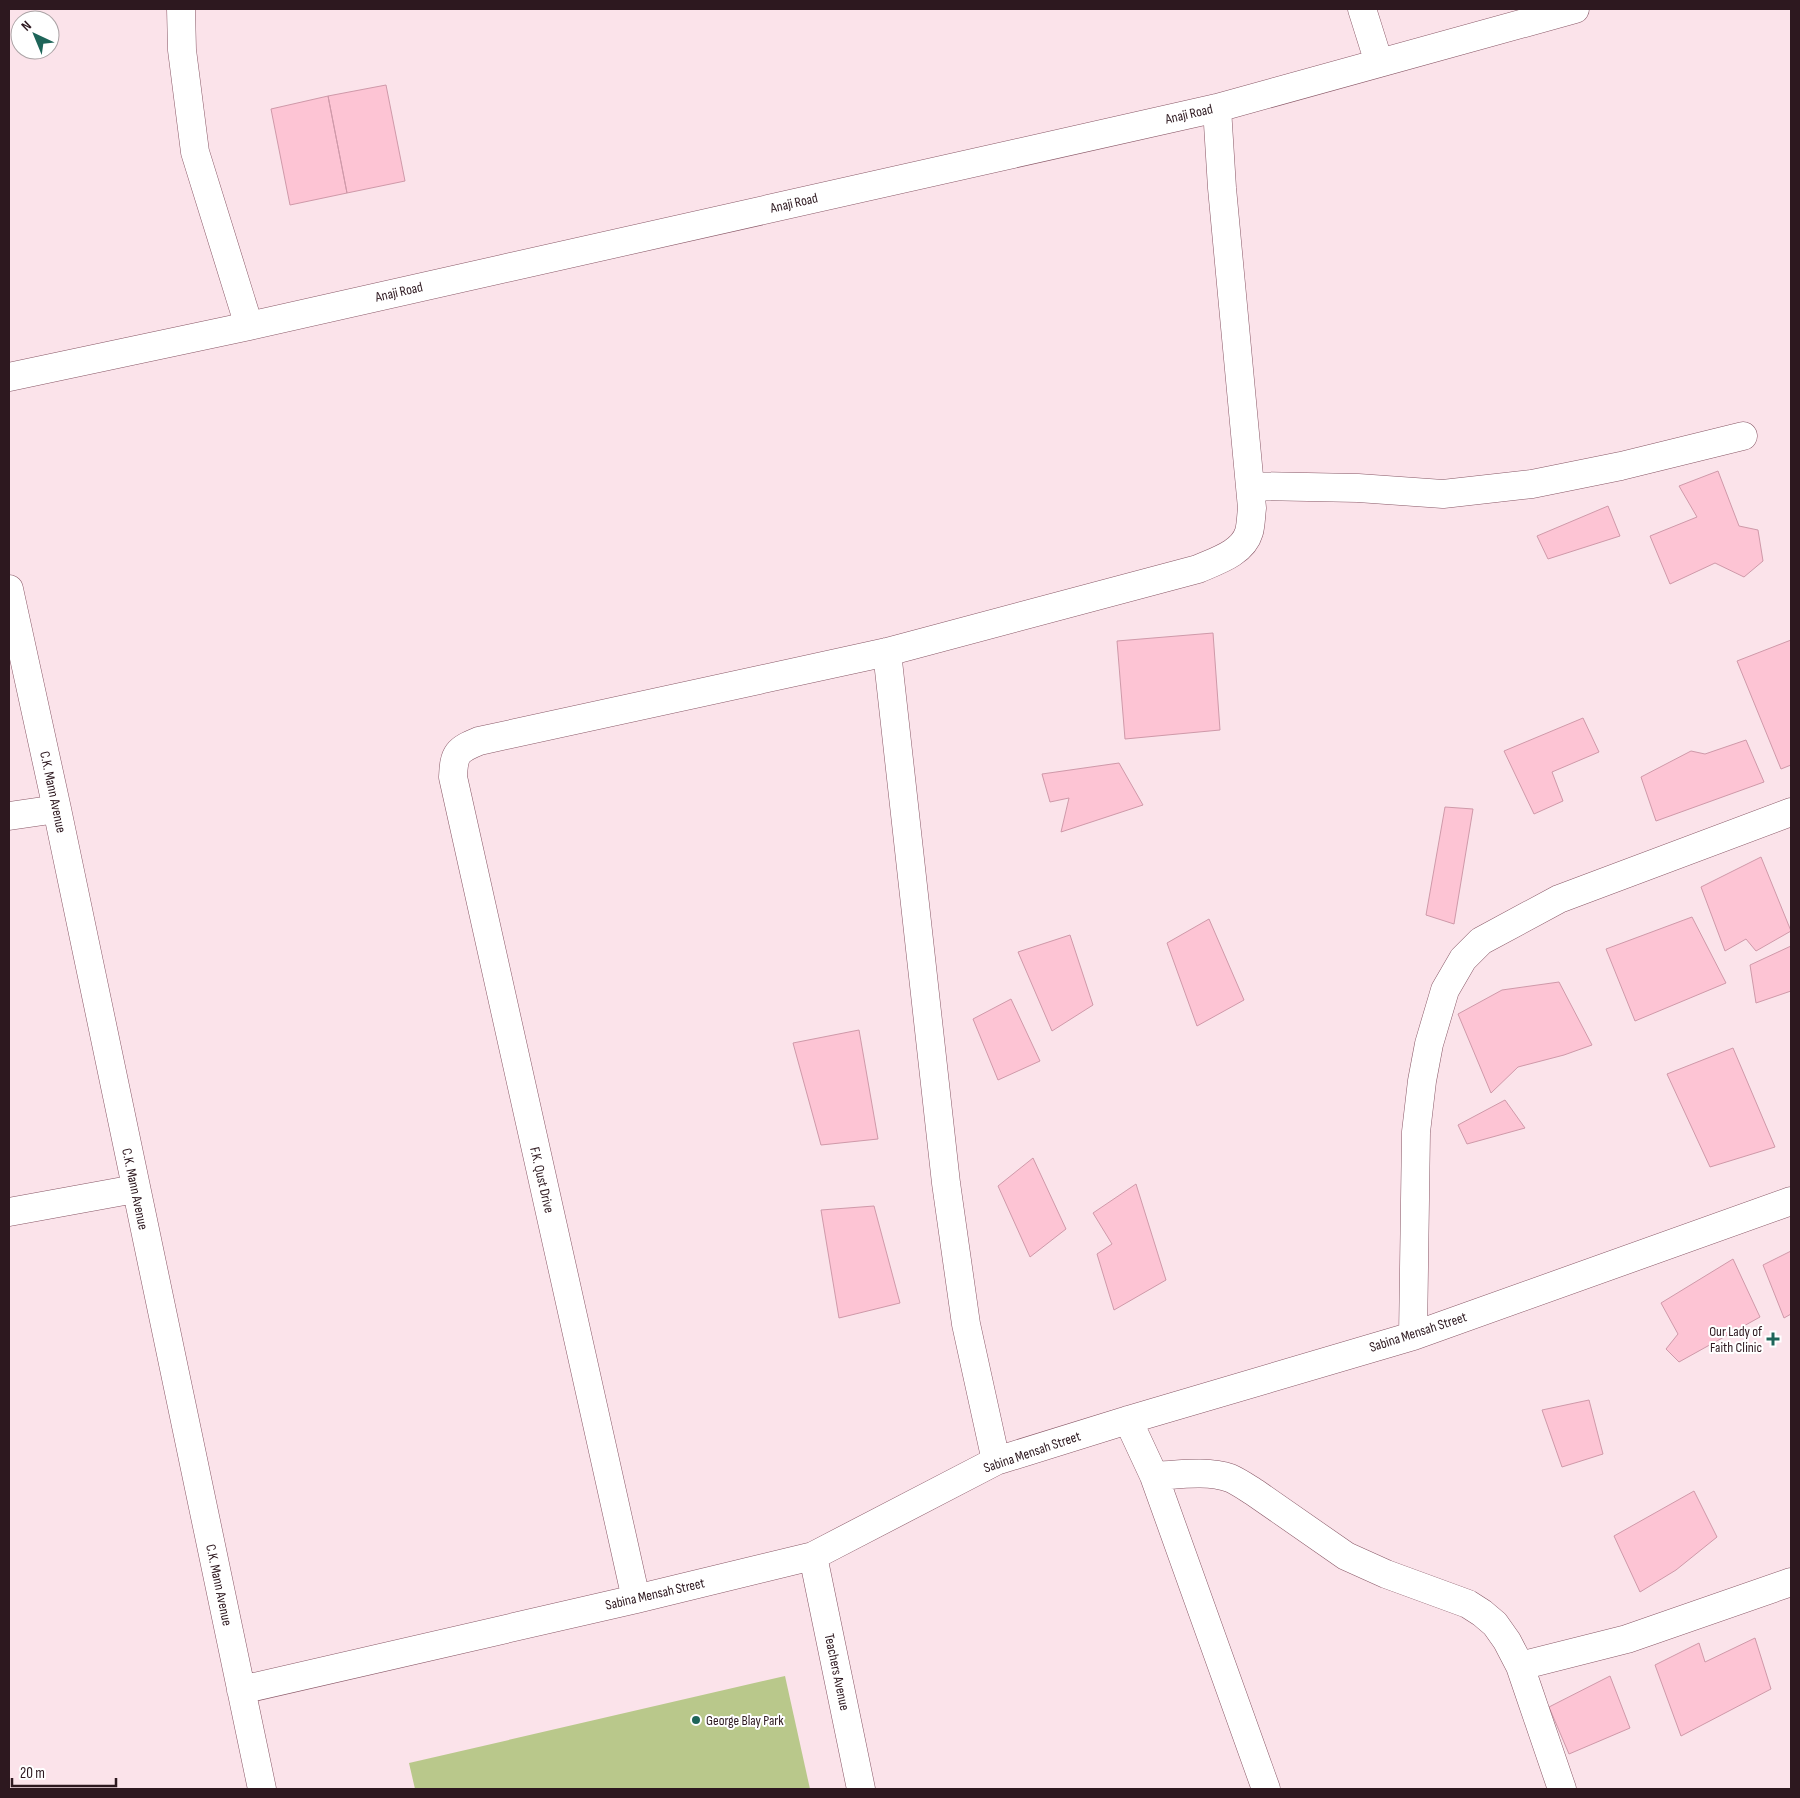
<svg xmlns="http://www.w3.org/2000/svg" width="1800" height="1798" viewBox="0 0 1800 1798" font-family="'Sofia Sans Condensed',sans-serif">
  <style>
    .green { fill: #b9c88b }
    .building { fill: #fdc4d4; stroke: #cf99a9 }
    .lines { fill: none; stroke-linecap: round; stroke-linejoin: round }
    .minor-casing { stroke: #885766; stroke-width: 29 }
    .minor { stroke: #fff; stroke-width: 28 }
    .poi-dot { fill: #1e6559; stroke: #fff; stroke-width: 2 }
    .labels { text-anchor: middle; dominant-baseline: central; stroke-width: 4; stroke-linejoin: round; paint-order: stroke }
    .street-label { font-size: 14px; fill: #2d181f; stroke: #fff }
    .poi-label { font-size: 14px; fill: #2d181f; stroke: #fff; text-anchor: end }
  </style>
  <rect width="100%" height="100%" fill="#fbe3ea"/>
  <!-- green -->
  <path class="green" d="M 785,1676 L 810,1789 L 415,1789 L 409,1763 Z"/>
  <!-- building -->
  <path class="building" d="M 386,85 L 405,181 L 347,193 L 328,96 Z
    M 328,96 L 347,193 L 290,205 L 271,109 Z
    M 1718,471 L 1739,526 L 1758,530 L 1763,561 L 1744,577 L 1715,563 L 1670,584 L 1650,536 L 1697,517 L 1679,486 Z
    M 1608,506 L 1620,536 L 1548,559 L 1537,536 Z
    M 1213,633 L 1220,730 L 1125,739 L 1117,641 Z
    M 1791,640 L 1791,765 L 1781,769 L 1737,661 Z
    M 1583,718 L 1599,752 L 1552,772 L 1563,801 L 1534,814 L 1504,751 Z
    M 1746,740 L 1764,782 L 1656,821 L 1641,777 L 1691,751 L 1705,754 Z
    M 1119,763 L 1143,805 L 1061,832 L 1069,798 L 1050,802 L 1042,774 Z
    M 1445,807 L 1473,809 L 1454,924 L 1426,915 Z
    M 1761,857 L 1791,931 L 1756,951 L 1746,939 L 1725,951 L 1701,887 Z
    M 1692,917 L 1726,983 L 1635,1021 L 1606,949 Z
    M 1209,919 L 1244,1000 L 1197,1026 L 1167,943 Z
    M 1070,935 L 1093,1005 L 1052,1031 L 1018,952 Z
    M 1791,946 L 1791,991 L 1756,1003 L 1750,965 Z
    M 1559,982 L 1592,1045 L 1564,1055 L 1518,1067 L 1491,1093 L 1458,1014 L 1502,990 Z
    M 1011,999 L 1040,1061 L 998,1080 L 973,1019 Z
    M 859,1030 L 878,1139 L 821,1145 L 793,1043 Z
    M 1733,1048 L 1775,1147 L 1710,1167 L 1667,1074 Z
    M 1505,1100 L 1525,1128 L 1467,1144 L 1458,1125 Z
    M 1033,1158 L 1066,1229 L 1030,1257 L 998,1186 Z
    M 1136,1184 L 1166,1280 L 1114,1310 L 1097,1254 L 1112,1244 L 1093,1213 Z
    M 874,1206 L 900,1303 L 839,1318 L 821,1210 Z
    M 1791,1251 L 1791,1314 L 1784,1318 L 1763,1265 Z
    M 1733,1259 L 1760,1317 L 1679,1362 L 1666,1349 L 1678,1334 L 1661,1303 Z
    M 1589,1400 L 1603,1454 L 1562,1467 L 1542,1410 Z
    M 1694,1491 L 1717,1537 L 1676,1570 L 1640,1592 L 1614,1536 Z
    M 1755,1638 L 1771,1689 L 1681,1736 L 1655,1665 L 1699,1643 L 1705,1662 Z
    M 1610,1676 L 1630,1728 L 1569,1754 L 1549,1707 Z"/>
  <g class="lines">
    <!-- minor casing -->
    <g class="minor-casing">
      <path id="minor" d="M 181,9 L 182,50 L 195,152 L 249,326
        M 1362,9 L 1379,63
        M 9,377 L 249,326 L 1217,108 L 1575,9
        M 1251,486 L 1358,488 L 1443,494 L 1532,484 L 1621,466 L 1743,436
        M 9,589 L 57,809 L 262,1789
        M 887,652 L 946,1183 L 966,1324 L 996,1461
        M 9,816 L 57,809
        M 9,1212 L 135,1189
        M 1413,1336 L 1416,1132 L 1422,1081 L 1429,1044 L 1445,990 L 1463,959 L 1481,941 L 1559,899 L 1791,812
        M 1128,1420 L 1154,1476 C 1177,1475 1207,1470 1230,1478 C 1239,1482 1246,1487 1254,1492 L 1346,1556 L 1386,1574 L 1468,1604 L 1482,1613 L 1495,1624 L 1507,1641 L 1520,1666 L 1562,1789
        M 1154,1476 L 1266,1789
        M 813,1556 L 861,1789
        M 636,1599 L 453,777 C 454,753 457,750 479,741 L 887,652 L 1198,569 C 1216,561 1243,553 1249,532 C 1251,525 1251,516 1252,508 L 1222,188 L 1217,108
        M 1520,1666 L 1627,1639 L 1791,1582
        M 241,1690 L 636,1599 L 813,1556 L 996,1461 L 1128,1420 L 1413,1336 L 1791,1201"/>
    </g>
    <!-- minor -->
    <use href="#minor" class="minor"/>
  </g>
  <!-- markers -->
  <g class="poi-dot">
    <path d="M1770.5 1331.5h5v5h5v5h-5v5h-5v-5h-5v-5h5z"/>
    <circle cx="696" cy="1720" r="5"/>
  </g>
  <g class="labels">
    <!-- street labels -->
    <g class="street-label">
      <text transform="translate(1189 114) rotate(-13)">Anaji Road</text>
      <text transform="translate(794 203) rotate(-13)">Anaji Road</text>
      <text transform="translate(399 292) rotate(-13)">Anaji Road</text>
      <text transform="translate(53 792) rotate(78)">C.K. Mann Avenue</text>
      <text transform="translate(542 1180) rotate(77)">F.K. Qust Drive</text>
      <text transform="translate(135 1189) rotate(78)">C.K. Mann Avenue</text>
      <text transform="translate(1418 1332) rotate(-18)">Sabina Mensah Street</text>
      <text transform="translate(1032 1452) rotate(-19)">Sabina Mensah Street</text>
      <text transform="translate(219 1585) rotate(78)">C.K. Mann Avenue</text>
      <text transform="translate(655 1594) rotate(-13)">Sabina Mensah Street</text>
      <text transform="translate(837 1672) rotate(78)">Teachers Avenue</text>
    </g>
    <!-- poi labels -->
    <g class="poi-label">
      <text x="1762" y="1331">Our Lady of<tspan x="1762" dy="16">Faith Clinic</tspan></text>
      <text x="706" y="1720" text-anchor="start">George Blay Park</text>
    </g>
  </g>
  <!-- border -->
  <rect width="1800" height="1798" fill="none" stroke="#2d181f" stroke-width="20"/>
  <!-- north arrow -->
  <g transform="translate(35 35) rotate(316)"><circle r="24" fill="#ffffff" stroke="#aba3a5"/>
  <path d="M0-4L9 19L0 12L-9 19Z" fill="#1e6559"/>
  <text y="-8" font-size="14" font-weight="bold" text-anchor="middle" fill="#2d181f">N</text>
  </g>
  <!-- scale -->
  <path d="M12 1778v8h104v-8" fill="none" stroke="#2d181f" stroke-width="2.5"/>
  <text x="20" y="1778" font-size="15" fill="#2d181f" stroke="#ffffff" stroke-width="4" paint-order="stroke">20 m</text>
</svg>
